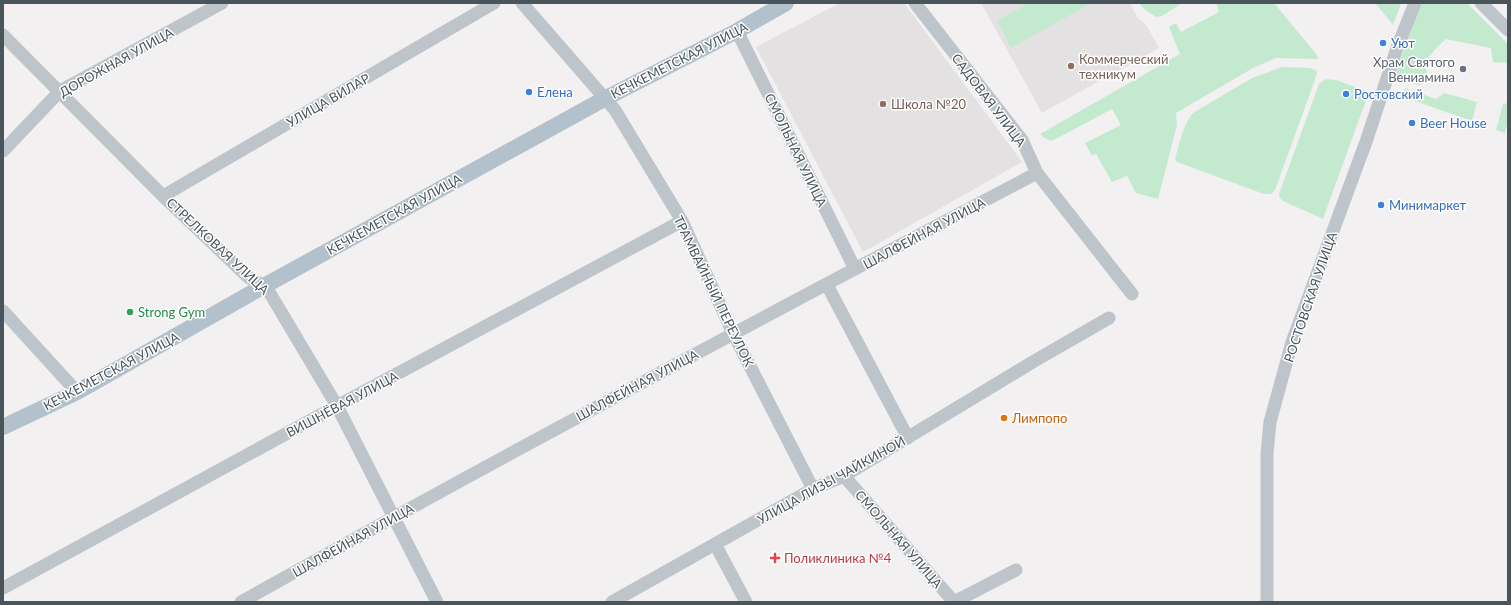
<svg xmlns="http://www.w3.org/2000/svg" width="1511" height="605" viewBox="0 0 1511 605" font-family="Lato,sans-serif">
  <style>
    .education { fill: #e3e1e1 }
    .grass { fill: #c3eacf }
    .lines { fill: none; stroke-linecap: round; stroke-linejoin: round }
    .minor { stroke: #bdc5cb; stroke-width: 13 }
    .major { stroke: #b2c1cb; stroke-width: 16 }
    .shop-dot { fill: #3f7fe0; stroke: #fff; stroke-width: 1.5 }
    .education-dot { fill: #8d6e63; stroke: #fff; stroke-width: 1.5 }
    .worship-dot { fill: #6b7280; stroke: #fff; stroke-width: 1.5 }
    .leisure-dot { fill: #2e9e5b; stroke: #fff; stroke-width: 1.5 }
    .food-dot { fill: #e8710a; stroke: #fff; stroke-width: 1.5 }
    .health-dot { fill: #e0444e; stroke: #fff; stroke-width: 1.5 }
    .labels { text-anchor: middle; dominant-baseline: central; stroke-width: 3; stroke-linejoin: round; paint-order: stroke }
    .shop-label { font-size: 13px; fill: #366cbe; stroke: #fff; text-anchor: start }
    .education-label { font-size: 13px; fill: #785e54; stroke: #fff; text-anchor: start }
    .street-label { font-size: 13px; fill: #4a545b; stroke: #fff }
    .worship-label { font-size: 13px; fill: #5b616d; stroke: #fff; text-anchor: end }
    .leisure-label { font-size: 13px; fill: #27864d; stroke: #fff; text-anchor: start }
    .food-label { font-size: 13px; fill: #c56008; stroke: #fff; text-anchor: start }
    .health-label { font-size: 13px; fill: #be3a42; stroke: #fff; text-anchor: start }
  </style>
  <rect width="100%" height="100%" fill="#f2f0f0"/>
  <!-- education -->
  <path class="education" d="M 840,3 L 904,3 L 1022,162 L 863,252 L 756,47 Z
    M 981,3 L 1130,3 L 1137,17 L 1146,25 L 1159,48 L 1042,113 Z"/>
  <!-- grass -->
  <path class="grass" d="M 1029,3 L 1091,3 L 1011,48 L 997,21 Z
    M 1139,3 L 1182,3 L 1162,16 L 1156,17 L 1144,9 Z
    M 1216,3 L 1274,3 L 1317,55 L 1318,58 L 1317,59 L 1276,58 L 1253,68 L 1176,113 L 1177,125 L 1158,199 L 1136,193 L 1127,176 L 1112,182 L 1096,154 L 1092,156 L 1085,143 L 1121,125 L 1112,109 L 1052,141 L 1046,139 L 1040,134 L 1180,54 L 1169,27 L 1176,23 L 1181,32 L 1219,12 Z
    M 1375,3 L 1401,3 L 1393,25 L 1376,4 Z
    M 1421,3 L 1467,3 L 1508,44 L 1508,63 L 1493,62 L 1491,48 L 1446,39 C 1436,48 1429,55 1423,67 L 1427,70 L 1425,81 L 1423,84 L 1417,85 L 1395,75 Z
    M 1282,67 L 1310,68 L 1316,70 L 1317,74 L 1275,190 L 1271,194 L 1264,194 L 1177,162 L 1175,159 C 1180,143 1182,126 1193,113 L 1252,78 Z
    M 1326,79 L 1336,80 L 1369,92 L 1323,219 L 1283,201 L 1280,198 L 1279,194 L 1319,84 Z
    M 1405,88 L 1436,99 L 1444,93 L 1477,102 L 1472,121 L 1401,96 Z
    M 1508,103 L 1508,120 L 1505,133 L 1496,130 L 1503,104 Z"/>
  <g class="lines">
    <!-- minor -->
    <path class="minor" d="M 522,3 L 615,110 L 682,221 L 733,333 L 813,489
      M 915,3 L 1022,140 L 1037,173 L 1132,294
      M 1481,3 L 1508,30
      M 737,31 L 855,269
      M 3,35 L 163,196 L 248,277 L 264,286 L 271,295 L 337,406 L 437,602
      M 3,151 L 60,91 L 222,3
      M 163,196 L 494,3
      M 827,285 L 908,438
      M 3,311 L 77,392
      M 844,476 L 954,602
      M 715,544 L 746,602
      M 3,588 L 337,406 L 682,221
      M 241,602 C 504,455 770,313 1037,173
      M 612,602 L 813,489 L 844,476 L 1036,360 L 1109,318
      M 954,602 L 1016,570
      M 1267,602 L 1267,454 L 1270,422 L 1292,342 L 1367,139 L 1397,48 L 1415,3"/>
    <!-- major -->
    <path class="major" d="M 3,427 L 77,392 L 264,286 L 604,99 L 737,31 L 786,3"/>
  </g>
  <!-- markers -->
  <g class="shop-dot">
    <circle cx="1383" cy="43" r="4"/>
    <circle cx="529" cy="92" r="4"/>
    <circle cx="1346" cy="94" r="4"/>
    <circle cx="1412" cy="123" r="4"/>
    <circle cx="1381" cy="205" r="4"/>
  </g>
  <g class="education-dot">
    <circle cx="1071" cy="66" r="4"/>
    <circle cx="883" cy="104" r="4"/>
  </g>
  <circle class="worship-dot" cx="1463" cy="69" r="4"/>
  <circle class="leisure-dot" cx="130" cy="312" r="4"/>
  <circle class="food-dot" cx="1004" cy="418" r="4"/>
  <path class="health-dot" d="M773 552h4v4h4v4h-4v4h-4v-4h-4v-4h4z"/>
  <g class="labels">
    <!-- shop labels -->
    <g class="shop-label">
      <text x="1391" y="43">Уют</text>
      <text x="537" y="92">Елена</text>
      <text x="1354" y="94">Ростовский</text>
      <text x="1420" y="123">Beer House</text>
      <text x="1389" y="205">Минимаркет</text>
    </g>
    <!-- education labels -->
    <g class="education-label">
      <text x="1079" y="59">Коммерческий<tspan x="1079" dy="15">техникум</tspan></text>
      <text x="891" y="104">Школа №20</text>
    </g>
    <!-- street labels -->
    <g class="street-label">
      <text transform="translate(679 60) rotate(-27)">КЕЧКЕМЕТСКАЯ УЛИЦА</text>
      <text transform="translate(116 62) rotate(-29)">ДОРОЖНАЯ УЛИЦА</text>
      <text transform="translate(328 100) rotate(-30)">УЛИЦА ВИЛАР</text>
      <text transform="translate(989 100) rotate(53)">САДОВАЯ УЛИЦА</text>
      <text transform="translate(796 150) rotate(64)">СМОЛЬНАЯ УЛИЦА</text>
      <text transform="translate(394 214) rotate(-29)">КЕЧКЕМЕТСКАЯ УЛИЦА</text>
      <text transform="translate(924 233) rotate(-28)">ШАЛФЕЙНАЯ УЛИЦА</text>
      <text transform="translate(218 246) rotate(43)">СТРЕЛКОВАЯ УЛИЦА</text>
      <text transform="translate(714 291) rotate(64)">ТРАМВАЙНЫЙ ПЕРЕУЛОК</text>
      <text transform="translate(1310 297) rotate(-71)">РОСТОВСКАЯ УЛИЦА</text>
      <text transform="translate(111 371) rotate(-28)">КЕЧКЕМЕТСКАЯ УЛИЦА</text>
      <text transform="translate(637 385) rotate(-28)">ШАЛФЕЙНАЯ УЛИЦА</text>
      <text transform="translate(342 404) rotate(-28)">ВИШНЁВАЯ УЛИЦА</text>
      <text transform="translate(831 480) rotate(-29)">УЛИЦА ЛИЗЫ ЧАЙКИНОЙ</text>
      <text transform="translate(899 539) rotate(49)">СМОЛЬНАЯ УЛИЦА</text>
      <text transform="translate(353 540) rotate(-29)">ШАЛФЕЙНАЯ УЛИЦА</text>
    </g>
    <!-- worship labels -->
    <g class="worship-label">
      <text x="1455" y="62">Храм Святого<tspan x="1455" dy="15">Вениамина</tspan></text>
    </g>
    <!-- leisure labels -->
    <g class="leisure-label">
      <text x="138" y="312">Strong Gym</text>
    </g>
    <!-- food labels -->
    <g class="food-label">
      <text x="1012" y="418">Лимпопо</text>
    </g>
    <!-- health labels -->
    <g class="health-label">
      <text x="784" y="558">Поликлиника №4</text>
    </g>
  </g>
  <!-- border -->
  <rect width="1511" height="605" fill="none" stroke="#4a545b" stroke-width="8"/>
</svg>
